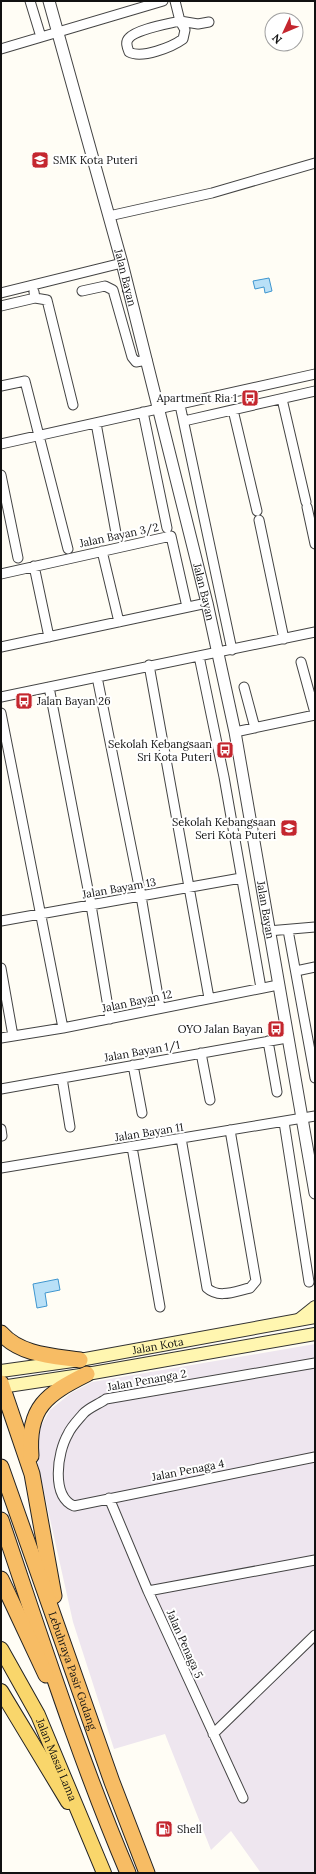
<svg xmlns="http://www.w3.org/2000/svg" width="316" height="1874" viewBox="0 0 316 1874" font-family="Lora,serif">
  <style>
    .industrial { fill: #eee6ef }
    .water { fill: #b9e0f7; stroke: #3f96cf }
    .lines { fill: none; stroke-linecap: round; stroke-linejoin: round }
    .minor-casing { stroke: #444; stroke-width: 11 }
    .tertiary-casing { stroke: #444; stroke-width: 13 }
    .secondary-casing { stroke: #333; stroke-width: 14 }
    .primary-casing { stroke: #222; stroke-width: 16 }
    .trunk-casing { stroke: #222; stroke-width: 17 }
    .minor { stroke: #fff; stroke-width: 9 }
    .tertiary { stroke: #fff; stroke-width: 11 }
    .secondary { stroke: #fff6b0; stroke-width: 12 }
    .primary { stroke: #f9d66b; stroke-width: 14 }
    .trunk { stroke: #f7bc64; stroke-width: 15 }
    .labels { text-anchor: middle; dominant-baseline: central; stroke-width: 4; stroke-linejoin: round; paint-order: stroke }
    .poi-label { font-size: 11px; fill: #111; stroke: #fff; text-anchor: end }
    .street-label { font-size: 11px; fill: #111; stroke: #fff }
  </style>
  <rect width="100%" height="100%" fill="#fffdf5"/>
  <!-- industrial -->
  <path class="industrial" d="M 315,1344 L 315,1873 L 261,1873 L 231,1831 L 211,1850 L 165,1734 L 114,1749 L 73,1622 L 38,1465 L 37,1433 L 50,1410 L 71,1393 L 92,1382 Z"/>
  <!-- water -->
  <path class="water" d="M 269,278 L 272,291 L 265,293 L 264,287 L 255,289 L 253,281 Z
    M 58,1279 L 60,1290 L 45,1293 L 47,1306 L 37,1308 L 33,1284 Z"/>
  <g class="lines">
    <!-- minor casing -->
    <g class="minor-casing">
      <path id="minor" d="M 30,1 L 41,37
        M 175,1 L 180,21 L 198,24 L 209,22
        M 180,21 L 185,30 L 183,39 C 172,47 142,59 129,52 C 127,47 125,42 129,38 C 137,29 168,24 180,21 Z
        M 1,49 L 163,1
        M 109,216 L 212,193 L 315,163
        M 82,291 L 105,286 L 113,290 L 132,357 L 136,362 L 147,360
        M 1,293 L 122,263
        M 35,298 L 47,300 L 73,405
        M 1,306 L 35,298 L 34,292
        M 1,386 L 25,381 L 68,549
        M 282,399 L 306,502
        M 180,405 L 232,650
        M 233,410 L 257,511
        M 143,412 L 167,528
        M 184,421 L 315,391
        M 96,423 L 116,533
        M 1,444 L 315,374
        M 1,475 L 18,558
        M 307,507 L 315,544
        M 259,520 L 284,639
        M 102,551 L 119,622
        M 34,566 L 49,637
        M 1,574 L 171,536 L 187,607
        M 1,647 L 207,603
        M 199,656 L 224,777 L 261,988
        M 301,662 L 315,713
        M 149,665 L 209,998
        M 97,677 L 141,896 L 160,1008
        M 49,687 L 91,905 L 110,1019
        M 244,687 L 255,728
        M 1,697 L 315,632
        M 1,713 L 63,1028
        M 235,732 L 315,715
        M 1,921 L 241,878
        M 288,930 L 315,1078
        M 268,931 L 315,927
        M 1,968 L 13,1036
        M 296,971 L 315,967
        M 1,1038 L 63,1028 L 278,985
        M 268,1041 L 277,1092
        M 201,1053 L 210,1100
        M 133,1065 L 142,1113
        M 62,1078 L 70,1127
        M 1,1089 L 287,1038
        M 284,1122 L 309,1282
        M 1,1129 L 2,1136
        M 181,1138 L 207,1288 C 219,1299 236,1291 250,1288 L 256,1281 L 230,1130
        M 132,1147 L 160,1307
        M 1,1168 L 315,1116
        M 315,1363 L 106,1399 C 99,1404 88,1408 83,1414 C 78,1420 71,1427 68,1434 C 57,1453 51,1496 74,1506 L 315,1457
        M 109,1498 L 148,1591 L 243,1798
        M 148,1591 L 315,1560
        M 213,1734 L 315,1635"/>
    </g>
    <!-- tertiary casing -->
    <g class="tertiary-casing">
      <g id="tertiary">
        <path id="s1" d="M 49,1 L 122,263 L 207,603 L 235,732 L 315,1193"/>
      </g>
    </g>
    <!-- secondary casing -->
    <g class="secondary-casing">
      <g id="secondary">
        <path d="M 300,1319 L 315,1307"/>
        <path id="s2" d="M 1,1371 L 80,1360 L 315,1317"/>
        <path d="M 1,1387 L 87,1374 L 315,1334"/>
      </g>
    </g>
    <!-- primary casing -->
    <g class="primary-casing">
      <g id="primary">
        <path id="s3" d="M 1,1649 L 38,1715 L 104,1873"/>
        <path d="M 1,1691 L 68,1802"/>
      </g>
    </g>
    <!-- trunk casing -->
    <g class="trunk-casing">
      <g id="trunk">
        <path d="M 1,1333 C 20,1355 53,1356 80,1360"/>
        <path d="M 1,1383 L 32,1474 L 54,1596"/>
        <path d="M 31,1456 C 27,1407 47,1394 87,1374"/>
        <path id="s4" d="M 1,1467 L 112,1782 L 147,1873"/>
        <path d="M 1,1520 C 41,1638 79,1758 128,1873"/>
        <path d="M 1,1579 L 46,1675"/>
      </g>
    </g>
    <!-- minor -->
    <use href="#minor" class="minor"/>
    <!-- tertiary -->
    <use href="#tertiary" class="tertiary"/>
    <!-- secondary -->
    <use href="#secondary" class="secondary"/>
    <!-- primary -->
    <use href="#primary" class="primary"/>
    <!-- trunk -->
    <use href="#trunk" class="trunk"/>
  </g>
  <!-- icons -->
  <defs>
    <g id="school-square" transform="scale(0.9)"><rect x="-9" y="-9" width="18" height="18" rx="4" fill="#c4262e" stroke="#fff"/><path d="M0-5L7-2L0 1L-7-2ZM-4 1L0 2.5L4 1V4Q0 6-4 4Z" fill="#fff"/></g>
    <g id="bus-square" transform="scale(0.9)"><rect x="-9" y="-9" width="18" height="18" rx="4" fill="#c4262e" stroke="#fff"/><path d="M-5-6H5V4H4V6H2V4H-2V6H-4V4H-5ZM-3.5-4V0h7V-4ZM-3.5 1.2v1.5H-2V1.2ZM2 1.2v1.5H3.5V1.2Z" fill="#fff"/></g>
    <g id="fuel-square" transform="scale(0.9)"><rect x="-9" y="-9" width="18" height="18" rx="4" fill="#c4262e" stroke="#fff"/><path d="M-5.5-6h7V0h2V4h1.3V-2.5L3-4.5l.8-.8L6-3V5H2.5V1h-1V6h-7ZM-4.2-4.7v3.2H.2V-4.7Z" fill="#fff"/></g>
  </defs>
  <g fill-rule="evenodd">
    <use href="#school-square" x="40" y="160"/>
    <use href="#bus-square" x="250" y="398"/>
    <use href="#bus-square" x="24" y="701"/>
    <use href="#bus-square" x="225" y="750"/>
    <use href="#school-square" x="289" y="828"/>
    <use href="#bus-square" x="276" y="1029"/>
    <use href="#fuel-square" x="164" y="1829"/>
  </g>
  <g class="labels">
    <!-- poi labels -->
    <g class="poi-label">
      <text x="53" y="160" text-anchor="start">SMK Kota Puteri</text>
      <text x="237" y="398">Apartment Ria 1</text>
      <text x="37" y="701" text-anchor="start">Jalan Bayan 26</text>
      <text x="212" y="744">Sekolah Kebangsaan<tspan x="212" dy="13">Sri Kota Puteri</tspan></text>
      <text x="276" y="822">Sekolah Kebangsaan<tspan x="276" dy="13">Seri Kota Puteri</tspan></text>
      <text x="263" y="1029">OYO Jalan Bayan</text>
      <text x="177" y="1829" text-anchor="start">Shell</text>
    </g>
    <!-- street labels -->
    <g class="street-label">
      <text stroke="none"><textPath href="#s1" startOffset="287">Jalan Bayan</textPath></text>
      <text transform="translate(119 535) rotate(-12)">Jalan Bayan 3/2</text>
      <text stroke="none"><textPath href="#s1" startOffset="611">Jalan Bayan</textPath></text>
      <text transform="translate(119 888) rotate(-10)">Jalan Bayam 13</text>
      <text stroke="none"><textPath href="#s1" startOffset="935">Jalan Bayan</textPath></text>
      <text transform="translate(137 1001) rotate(-12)">Jalan Bayan 12</text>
      <text transform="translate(142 1051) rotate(-10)">Jalan Bayan 1/1</text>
      <text transform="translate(149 1132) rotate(-9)">Jalan Bayan 11</text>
      <text stroke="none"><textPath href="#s2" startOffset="159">Jalan Kota</textPath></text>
      <text transform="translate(147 1380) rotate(-10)">Jalan Penanga 2</text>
      <text transform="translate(188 1470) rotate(-11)">Jalan Penaga 4</text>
      <text transform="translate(185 1644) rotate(66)">Jalan Penaga 5</text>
      <text stroke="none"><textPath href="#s4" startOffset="216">Lebuhraya Pasir Gudang</textPath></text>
      <text stroke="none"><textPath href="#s3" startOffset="124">Jalan Masai Lama</textPath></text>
    </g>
  </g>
  <!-- border -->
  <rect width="316" height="1874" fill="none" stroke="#111111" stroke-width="4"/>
  <!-- north arrow -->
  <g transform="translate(284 32) rotate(226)"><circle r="19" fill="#ffffff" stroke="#a0a0a0"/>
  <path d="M0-3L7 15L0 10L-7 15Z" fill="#c4262e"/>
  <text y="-6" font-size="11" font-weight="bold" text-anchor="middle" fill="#111111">N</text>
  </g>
</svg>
